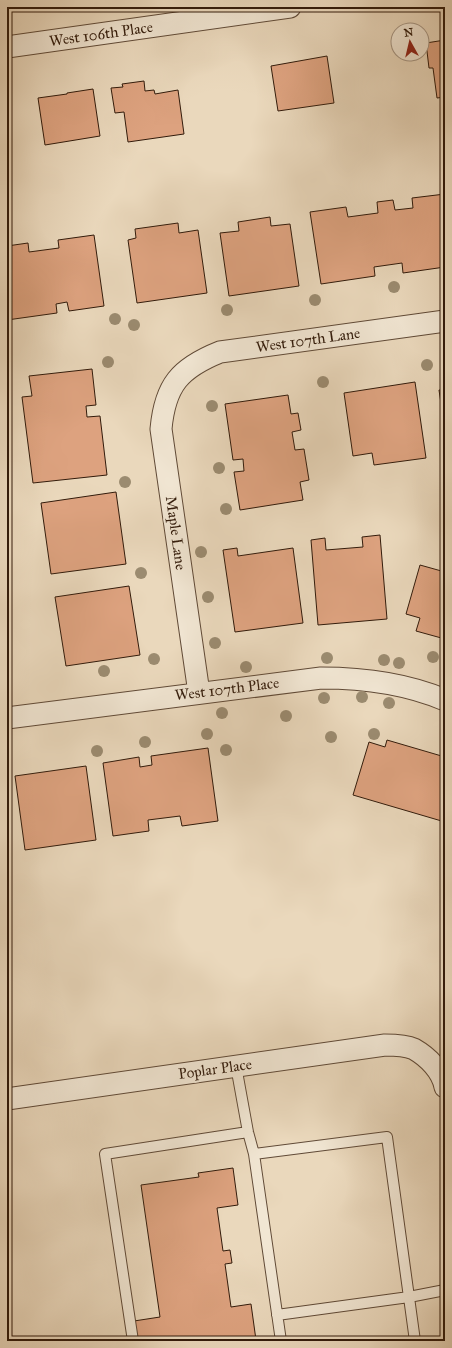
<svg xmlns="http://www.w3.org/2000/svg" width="452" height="1348" viewBox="0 0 452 1348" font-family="'IM FELL Great Primer',serif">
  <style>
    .building { fill: #dda27f; stroke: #321b0b }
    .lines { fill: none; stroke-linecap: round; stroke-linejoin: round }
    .lane-casing { stroke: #604a37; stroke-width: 12 }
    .street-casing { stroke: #604a37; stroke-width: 23 }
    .lane { stroke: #f1e6d3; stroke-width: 10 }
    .street { stroke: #f1e6d3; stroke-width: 21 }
    .tree { fill: #9b8b70 }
    .labels { text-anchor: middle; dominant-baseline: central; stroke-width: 4; stroke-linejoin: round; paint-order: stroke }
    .street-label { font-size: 15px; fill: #321b0b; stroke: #f1e6d3 }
  </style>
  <rect width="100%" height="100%" fill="#ead8bc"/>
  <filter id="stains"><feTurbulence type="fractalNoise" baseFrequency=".005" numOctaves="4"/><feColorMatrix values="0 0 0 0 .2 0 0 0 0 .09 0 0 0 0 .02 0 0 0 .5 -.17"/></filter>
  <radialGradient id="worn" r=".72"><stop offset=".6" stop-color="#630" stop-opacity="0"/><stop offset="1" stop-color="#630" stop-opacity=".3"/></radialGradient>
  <!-- building -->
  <path class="building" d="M 445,40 L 445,97 L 437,98 L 433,68 L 429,68 L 426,43 Z
    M 327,56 L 334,103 L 278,111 L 271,66 Z
    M 144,81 L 145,91 L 154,90 L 155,94 L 178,90 L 184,134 L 128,142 L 124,112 L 115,113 L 111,88 L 123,87 L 122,84 Z
    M 93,89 L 100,136 L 45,145 L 38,98 L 67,94 L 67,93 Z
    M 445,194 L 445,267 L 403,273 L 402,263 L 374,267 L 375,276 L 321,284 L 310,212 L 346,207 L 348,217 L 378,213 L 377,202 L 393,200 L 395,210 L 413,208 L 412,198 Z
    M 270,217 L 271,226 L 290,224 L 299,286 L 229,296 L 220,233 L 239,231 L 238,222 Z
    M 178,223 L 179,233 L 198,230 L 207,293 L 137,303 L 128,240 L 136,238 L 135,229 Z
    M 94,235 L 104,306 L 69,311 L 67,302 L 56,304 L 57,313 L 7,320 L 7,246 L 28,243 L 29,252 L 59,248 L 58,240 Z
    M 92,369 L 96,405 L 86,406 L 87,417 L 100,416 L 107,475 L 33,483 L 22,397 L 32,396 L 29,376 Z
    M 415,382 L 426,458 L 374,465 L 372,453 L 353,456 L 344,393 Z
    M 439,390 L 445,390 L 445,431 Z
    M 288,395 L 291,414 L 298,413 L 301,430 L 292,432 L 295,450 L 304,449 L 309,480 L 300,482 L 303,500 L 240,510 L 234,472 L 244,471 L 243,459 L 233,460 L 225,404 Z
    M 116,492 L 126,564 L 51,574 L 41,503 Z
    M 380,535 L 387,619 L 318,625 L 311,540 L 325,538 L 326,550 L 363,547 L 362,537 Z
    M 237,548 L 238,556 L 293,548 L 303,623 L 235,632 L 223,550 Z
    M 420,565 L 445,572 L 445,639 L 416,631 L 420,618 L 406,614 Z
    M 129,586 L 140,655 L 66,666 L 55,597 Z
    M 387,740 L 445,757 L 445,822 L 353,795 L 369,742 L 385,747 Z
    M 208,748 L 218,821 L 182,826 L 180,816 L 148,820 L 149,831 L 113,836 L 103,763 L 139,757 L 140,767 L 152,765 L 151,756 Z
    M 86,766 L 96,840 L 25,850 L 15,776 Z
    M 233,1168 L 238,1205 L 217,1208 L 223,1251 L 230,1250 L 232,1263 L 225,1264 L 231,1307 L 251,1304 L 256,1340 L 246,1341 L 137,1341 L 134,1321 L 160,1317 L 141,1185 L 199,1177 L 198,1173 Z"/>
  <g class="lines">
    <!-- lane casing -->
    <g class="lane-casing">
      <path id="lane" d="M 236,1066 L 248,1132 L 254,1154 L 387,1137 L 415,1341
        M 254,1154 L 281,1341
        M 277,1315 L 409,1297 L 445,1290
        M 133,1341 L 105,1154 L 248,1132"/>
    </g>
    <!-- street casing -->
    <g class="street-casing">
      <path id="street" d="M 7,47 L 290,7
        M 199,693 L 161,429 C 165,385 180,368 220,352 L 445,321
        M 7,718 L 321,678 C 364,678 405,683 445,700
        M 7,1099 L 385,1045 C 394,1045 405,1045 414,1049 C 428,1057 442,1071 445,1087"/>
    </g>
    <!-- lane -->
    <use href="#lane" class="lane"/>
    <!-- street -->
    <use href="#street" class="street"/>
  </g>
  <!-- trees -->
  <g class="tree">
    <circle cx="394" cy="287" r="6"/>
    <circle cx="315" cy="300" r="6"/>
    <circle cx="227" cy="310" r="6"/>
    <circle cx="115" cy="319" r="6"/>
    <circle cx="134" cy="325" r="6"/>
    <circle cx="108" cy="362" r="6"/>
    <circle cx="427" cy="365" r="6"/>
    <circle cx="323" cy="382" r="6"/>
    <circle cx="212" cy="406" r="6"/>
    <circle cx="219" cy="468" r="6"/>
    <circle cx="125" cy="482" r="6"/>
    <circle cx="226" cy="509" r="6"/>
    <circle cx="201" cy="552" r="6"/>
    <circle cx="141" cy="573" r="6"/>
    <circle cx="208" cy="597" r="6"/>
    <circle cx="215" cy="643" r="6"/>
    <circle cx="433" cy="657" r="6"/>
    <circle cx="327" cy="658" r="6"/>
    <circle cx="154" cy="659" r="6"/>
    <circle cx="384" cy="660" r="6"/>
    <circle cx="399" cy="663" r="6"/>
    <circle cx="246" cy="667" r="6"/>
    <circle cx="104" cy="671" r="6"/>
    <circle cx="362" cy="697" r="6"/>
    <circle cx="324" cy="698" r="6"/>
    <circle cx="389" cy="703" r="6"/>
    <circle cx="222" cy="713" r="6"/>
    <circle cx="286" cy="716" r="6"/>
    <circle cx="207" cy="734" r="6"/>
    <circle cx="374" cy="734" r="6"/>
    <circle cx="331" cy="737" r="6"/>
    <circle cx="145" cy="742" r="6"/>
    <circle cx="226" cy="750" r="6"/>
    <circle cx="97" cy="751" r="6"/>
  </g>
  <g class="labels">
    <!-- street labels -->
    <g class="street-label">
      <text transform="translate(101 34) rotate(-8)">West 106th Place</text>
      <text transform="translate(308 340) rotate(-8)">West 107th Lane</text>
      <text transform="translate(176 533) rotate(82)">Maple Lane</text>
      <text transform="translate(227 689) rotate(-7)">West 107th Place</text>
      <text transform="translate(215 1069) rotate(-8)">Poplar Place</text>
    </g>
  </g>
  <!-- margin -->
  <rect width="452" height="1348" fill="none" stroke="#ead8bc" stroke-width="24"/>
  <rect x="8" y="8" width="436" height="1332" fill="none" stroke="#321b0b" stroke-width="2"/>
  <rect x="12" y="12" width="428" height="1324" fill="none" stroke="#321b0b"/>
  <!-- north arrow -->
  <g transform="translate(410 42) rotate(352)"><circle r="19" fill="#f1e6d3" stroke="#a59583"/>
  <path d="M0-3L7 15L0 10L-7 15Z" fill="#8f2418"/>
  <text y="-6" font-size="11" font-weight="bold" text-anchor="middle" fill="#321b0b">N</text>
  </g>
  <rect width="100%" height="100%" filter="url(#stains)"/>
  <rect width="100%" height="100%" fill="url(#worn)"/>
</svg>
